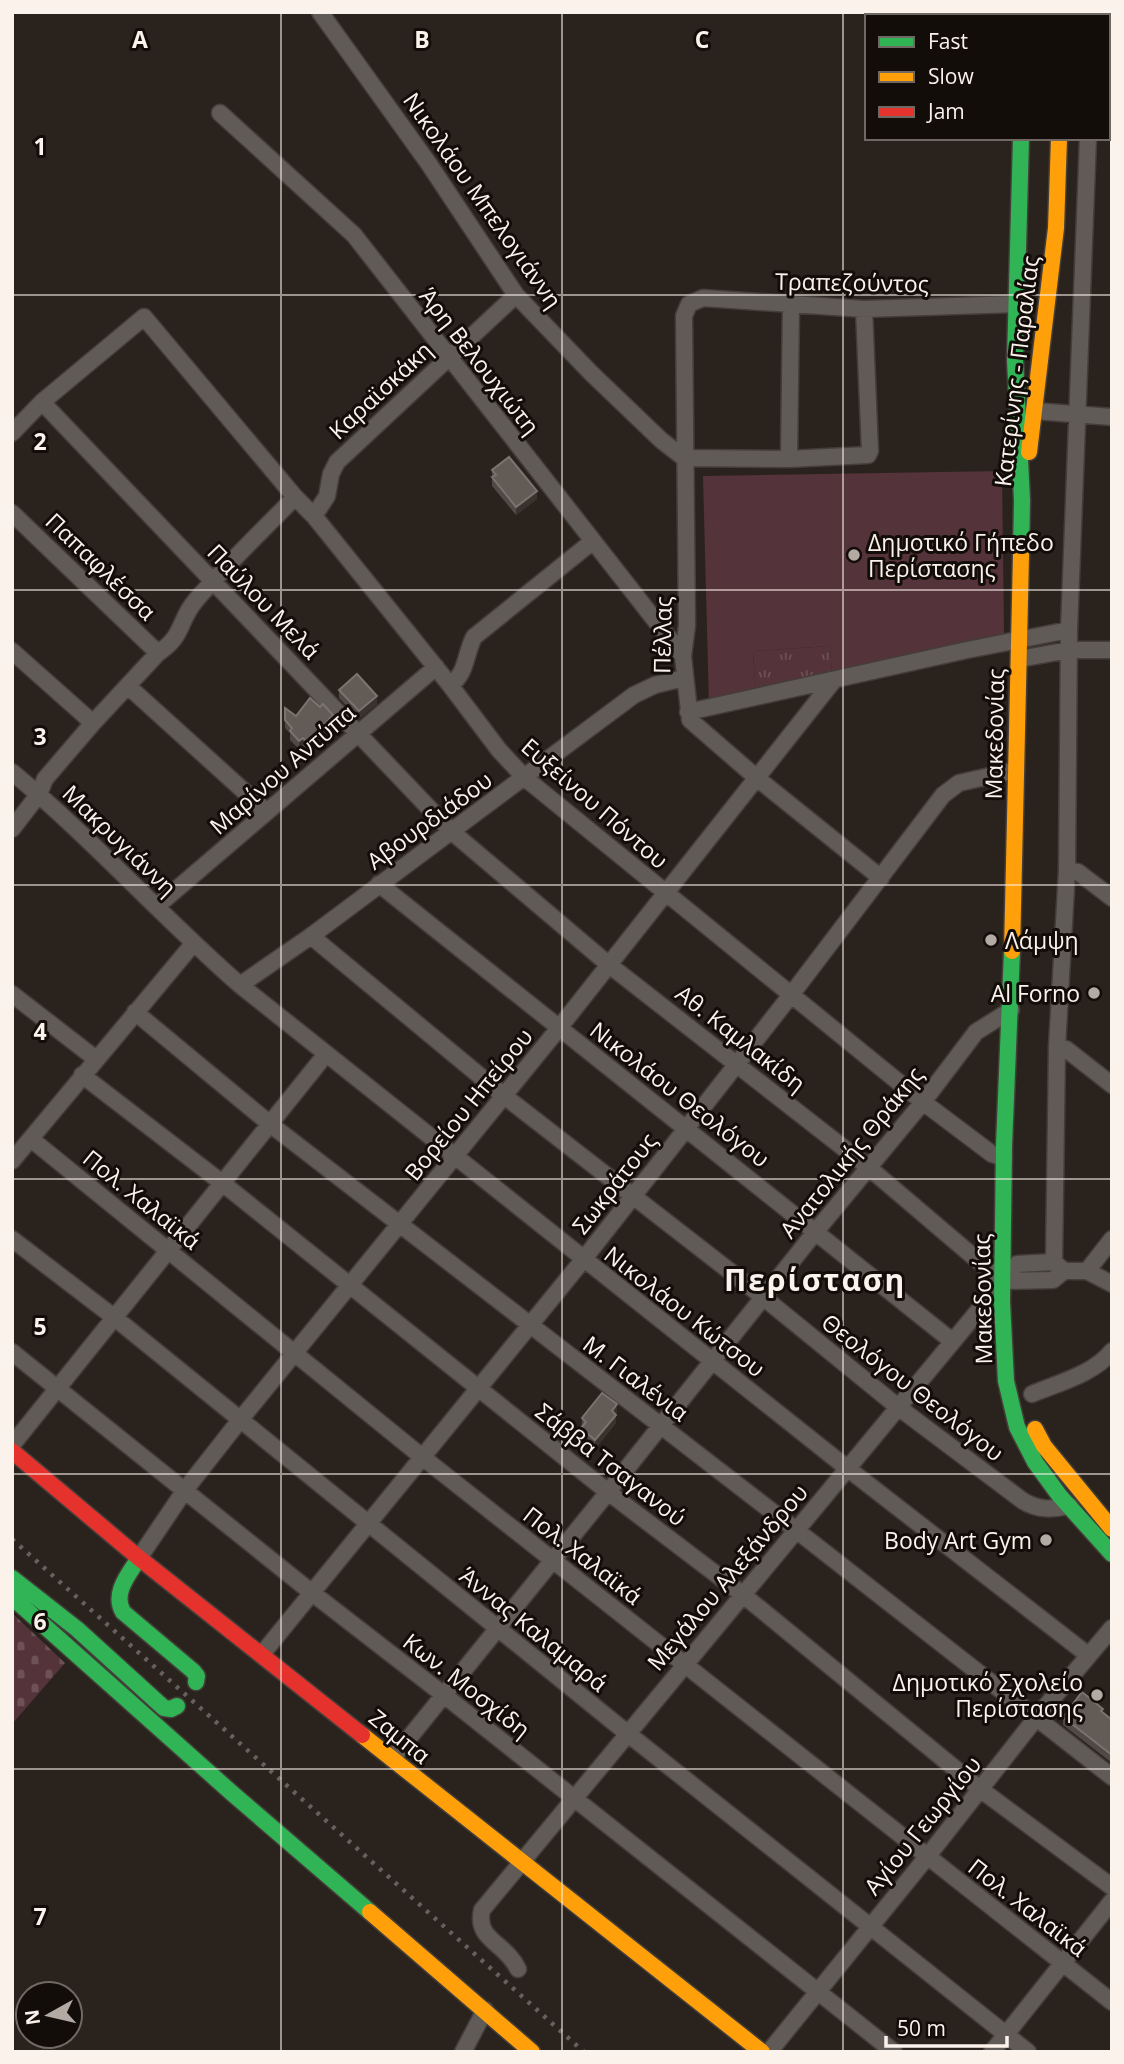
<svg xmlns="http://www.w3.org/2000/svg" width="1124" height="2064" viewBox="0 0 1124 2064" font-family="'Open Sans',sans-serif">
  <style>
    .grass { fill: url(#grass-tufts) }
    .cemetery { fill: url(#cemetery-stones) }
    .garden { fill: #54333a }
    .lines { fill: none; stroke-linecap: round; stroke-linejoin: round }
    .lane-casing { stroke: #443e3a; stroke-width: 11 }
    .street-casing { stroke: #443e3a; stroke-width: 19 }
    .fast-casing { stroke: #443e3a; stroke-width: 19 }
    .slow-casing { stroke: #443e3a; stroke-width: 19 }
    .jam-casing { stroke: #443e3a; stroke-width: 19 }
    .lane { stroke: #615b57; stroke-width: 8 }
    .street { stroke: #615b57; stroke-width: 16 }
    .fast { stroke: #30b455; stroke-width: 16 }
    .slow { stroke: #ff9f0a; stroke-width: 16 }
    .jam { stroke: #e5322d; stroke-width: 16 }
    .rail { stroke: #66615d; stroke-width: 4.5; stroke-dasharray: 3.5 7; stroke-linecap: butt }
    .wall { fill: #504945 }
    .shaded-wall { fill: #39322d }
    .building { fill: #625b56; stroke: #7a736e; stroke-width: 2 }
    .grid { fill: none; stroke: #fbf2eb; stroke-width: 2; stroke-opacity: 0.55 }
    .poi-dot { fill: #b2aaa3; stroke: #130d09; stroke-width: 2.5 }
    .labels { text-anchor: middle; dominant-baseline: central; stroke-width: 6; stroke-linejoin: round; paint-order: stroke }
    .street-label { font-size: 23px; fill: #fbf2eb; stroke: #130d09 }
    .poi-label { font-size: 23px; fill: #fbf2eb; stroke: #130d09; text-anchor: end }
    .district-label { font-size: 30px; font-weight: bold; letter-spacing: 2px; fill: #fbf2eb; stroke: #130d09 }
    .grid-label { font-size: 23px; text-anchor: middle; font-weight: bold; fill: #fbf2eb; stroke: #130d09; stroke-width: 6; stroke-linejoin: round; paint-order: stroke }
  </style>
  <defs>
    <pattern id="grass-tufts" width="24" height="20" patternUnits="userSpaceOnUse" patternTransform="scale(1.75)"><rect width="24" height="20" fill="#54333a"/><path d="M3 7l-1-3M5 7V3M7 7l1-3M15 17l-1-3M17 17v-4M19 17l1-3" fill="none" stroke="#6e5157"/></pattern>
    <pattern id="cemetery-stones" width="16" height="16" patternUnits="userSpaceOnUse" patternTransform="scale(1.75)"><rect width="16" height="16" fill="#54333a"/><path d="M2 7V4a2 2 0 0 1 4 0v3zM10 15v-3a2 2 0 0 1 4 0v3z" fill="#6e5157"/></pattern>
  </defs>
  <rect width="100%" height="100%" fill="#2a231d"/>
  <!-- grass -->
  <path class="grass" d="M 830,646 L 832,676 L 756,695 L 753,651 Z"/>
  <!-- cemetery -->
  <path class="cemetery" d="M 12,1613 L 65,1663 L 12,1724 Z"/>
  <!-- garden -->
  <path class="garden" d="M 1002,471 L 1004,634 L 832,676 L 830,646 L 753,651 L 756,695 L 709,706 L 703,476 Z"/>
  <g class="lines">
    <!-- lane casing -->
    <g class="lane-casing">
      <path id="lane" d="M 1108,71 L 1112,71"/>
    </g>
    <!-- street casing -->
    <g class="street-casing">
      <path id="street" d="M 320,12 L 429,164 L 516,295 L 591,373 L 661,440 L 684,458
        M 1091,12 L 1091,16
        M 220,113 L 354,235 L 683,656
        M 42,402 L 451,831 L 608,964 L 868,1167 L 1002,1281
        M 1035,411 L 1112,417
        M 12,433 L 42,402 L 144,317 L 295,497 L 314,516 L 450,685 L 499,750 L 525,778 L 923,1102 L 992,1154 L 1004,1158
        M 684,458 L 789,459 L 868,455 L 870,451 L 864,309
        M 789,459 L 791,304
        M 12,513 L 158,653
        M 314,516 L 327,496 L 331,474 L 337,462 L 516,295
        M 12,651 L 93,723
        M 1019,659 L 1069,650 L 1112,650
        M 450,685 C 467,674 465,654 474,637 L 593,541
        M 129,687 L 267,812
        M 688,712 L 967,650 L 1069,630
        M 12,772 C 93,839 162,917 240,985 L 847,1468 L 1088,1655
        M 12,829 L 39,794 L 45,779 L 93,723 L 158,653 C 185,635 178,621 196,600 C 227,564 262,531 295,497
        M 1067,870 L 1078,872 L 1112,898
        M 881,878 L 758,779 L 690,720 L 683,656 L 687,625 L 684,316 L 689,304 L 703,298 L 864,309 L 1016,304
        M 379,884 L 952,1341
        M 157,906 L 436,667
        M 311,936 L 503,1095 L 763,1297 L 898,1407 L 1023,1501 C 1040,1511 1052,1509 1070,1506
        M 240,985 L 311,936 L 634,695 L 655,685 L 684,678
        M 12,994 L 96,1059
        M 135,1012 L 270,1124 L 796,1530 L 1112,1777
        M 1057,1047 L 1066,1049 L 1112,1085
        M 82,1075 L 221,1182 L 608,1492 L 742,1594 L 980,1789 L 1112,1887
        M 31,1139 L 421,1456 L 1112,2002
        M 12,1161 L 193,944
        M 12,1239 L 115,1318 L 627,1733 L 1028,2052
        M 1054,1262 L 1057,1047 L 1067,870 L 1069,630 L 1088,138
        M 1087,1271 L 1112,1239
        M 1002,1281 L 1053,1280 L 1064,1271 L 1087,1271 L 1112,1284
        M 12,1352 L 311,1592 L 444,1695 L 894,2052
        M 1032,1394 C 1058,1383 1094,1374 1112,1351
        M 12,1445 L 326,1054
        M 139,1558 L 185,1490 L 240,1420 L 559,1028 L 834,680
        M 262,1654 L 583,1260 L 791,995 L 943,795 L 959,783 L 1016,770
        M 392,1759 L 608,1492 L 816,1231 L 923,1102 L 976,1032 L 1011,1010
        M 518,1969 C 505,1942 475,1940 482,1910 L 1017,1264 L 1054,1262 L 1064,1271
        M 463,2052 L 485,2010
        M 769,2052 L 927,1857 L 1036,1718 L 1112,1628
        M 992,2052 L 1112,1901"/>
    </g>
    <!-- fast casing -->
    <g class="fast-casing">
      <path id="fast" d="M 1021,555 L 1022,500 L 1015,360 L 1021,138
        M 1012,951 L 1004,1146 L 1002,1302 L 1006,1381 L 1017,1427 L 1035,1462 L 1059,1495 L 1112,1554
        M 139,1558 C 129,1574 112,1593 123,1612 L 193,1671 L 197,1676 L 196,1682
        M 12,1578 L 77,1629 L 164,1708 L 171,1709 L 177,1706
        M 12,1597 L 233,1794 L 370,1912"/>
    </g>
    <!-- slow casing -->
    <g class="slow-casing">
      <path id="slow" d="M 1023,12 L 1023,16
        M 1060,12 L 1060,16
        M 1029,452 L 1056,228 L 1059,138
        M 1012,951 L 1021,555
        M 1035,1429 L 1044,1446 L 1112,1529
        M 362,1735 L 762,2052
        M 370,1912 L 532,2052"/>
    </g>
    <!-- jam casing -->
    <g class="jam-casing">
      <path id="jam" d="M 12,1451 L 139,1558 L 362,1735"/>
    </g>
    <!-- lane -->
    <use href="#lane" class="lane"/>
    <!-- street -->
    <use href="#street" class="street"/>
    <!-- fast -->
    <use href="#fast" class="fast"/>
    <!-- slow -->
    <use href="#slow" class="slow"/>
    <!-- jam -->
    <use href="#jam" class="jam"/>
    <!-- rail -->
    <path class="rail" d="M 12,1539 L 584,2052"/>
  </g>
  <!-- wall -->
  <path class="wall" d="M 492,470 L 537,499 L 516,515 L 492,486 Z
    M 339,690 L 377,704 L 359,719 L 339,698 Z
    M 285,708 L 296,716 L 333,723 L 308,751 L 303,746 L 299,749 L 290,740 L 290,733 L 285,728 Z
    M 617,1412 L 616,1414 L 616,1423 L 595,1449 L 581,1436 L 582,1418 Z
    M 1103,1713 L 1112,1720 L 1112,1763 L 1063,1725 L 1063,1717 Z"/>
  <!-- shaded-wall -->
  <path class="shaded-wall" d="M 537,491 L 537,499 L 516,515 L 516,507 Z
    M 377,696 L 377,704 L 359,719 L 359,711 Z
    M 333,715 L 333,723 L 308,751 L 308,743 Z
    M 303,738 L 303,746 L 299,749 L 299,741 Z
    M 617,1404 L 617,1412 L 612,1419 L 612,1411 Z
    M 616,1415 L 616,1423 L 595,1449 L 595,1440 Z"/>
  <!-- building -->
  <path class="building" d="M 509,457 L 537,491 L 516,507 L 492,477 L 496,475 L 492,470 Z
    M 357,674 L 377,696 L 359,711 L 339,690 Z
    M 310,698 L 320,707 L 323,704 L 333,715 L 308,743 L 303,738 L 299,741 L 290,731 L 292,728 L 285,720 L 285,708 L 296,716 Z
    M 602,1393 L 617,1404 L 612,1411 L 616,1415 L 595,1440 L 581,1428 L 586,1422 L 582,1418 Z
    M 1082,1692 L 1103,1709 L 1101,1711 L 1112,1720 L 1112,1755 L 1063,1717 Z"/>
  <!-- grid -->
  <path class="grid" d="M 281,12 L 281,2052M 562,12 L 562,2052M 843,12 L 843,2052M 12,295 L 1112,295M 12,590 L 1112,590M 12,885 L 1112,885M 12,1179 L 1112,1179M 12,1474 L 1112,1474M 12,1769 L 1112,1769"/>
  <!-- markers -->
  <g class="poi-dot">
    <circle cx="854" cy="555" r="7"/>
    <circle cx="991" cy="940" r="7"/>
    <circle cx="1094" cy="993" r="7"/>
    <circle cx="1046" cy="1540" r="7"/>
    <circle cx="1097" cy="1695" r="7"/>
  </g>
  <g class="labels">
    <!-- street labels -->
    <g class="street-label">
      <text transform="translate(483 200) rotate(55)">Νικολάου Μπελογιάννη</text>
      <text transform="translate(852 282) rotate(1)">Τραπεζούντος</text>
      <text transform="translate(480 361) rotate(52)">Άρη Βελουχιώτη</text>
      <text transform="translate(1016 371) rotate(-83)">Κατερίνης - Παραλίας</text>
      <text transform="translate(380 390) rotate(-43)">Καραϊσκάκη</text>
      <text transform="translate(101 566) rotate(44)">Παπαφλέσσα</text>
      <text transform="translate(264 601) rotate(46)">Παύλου Μελά</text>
      <text transform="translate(662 635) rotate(-89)">Πέλλας</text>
      <text transform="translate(994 734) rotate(-89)">Μακεδονίας</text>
      <text transform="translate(282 769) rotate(-41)">Μαρίνου Αντύπα</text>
      <text transform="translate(595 803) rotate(41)">Ευξείνου Πόντου</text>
      <text transform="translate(429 820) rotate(-36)">Αβουρδιάδου</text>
      <text transform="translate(120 840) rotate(44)">Μακρυγιάννη</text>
      <text transform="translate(741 1038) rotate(38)">Αθ. Καμλακίδη</text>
      <text transform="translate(680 1094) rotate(38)">Νικολάου Θεολόγου</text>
      <text transform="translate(468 1104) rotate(-51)">Βορείου Ηπείρου</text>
      <text transform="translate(851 1152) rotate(-51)">Ανατολικής Θράκης</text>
      <text transform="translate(614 1183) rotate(-52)">Σωκράτους</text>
      <text transform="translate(142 1199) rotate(39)">Πολ. Χαλαϊκά</text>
      <text transform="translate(982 1299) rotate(-91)">Μακεδονίας</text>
      <text transform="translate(685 1311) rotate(38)">Νικολάου Κώτσου</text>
      <text transform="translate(636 1378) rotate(37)">Μ. Γιαλένια</text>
      <text transform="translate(913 1387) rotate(38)">Θεολόγου Θεολόγου</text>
      <text transform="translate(611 1464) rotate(38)">Σάββα Τσαγανού</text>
      <text transform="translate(583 1555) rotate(38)">Πολ. Χαλαϊκά</text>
      <text transform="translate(727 1577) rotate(-50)">Μεγάλου Αλεξάνδρου</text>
      <text transform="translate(534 1629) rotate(39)">Άννας Καλαμαρά</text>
      <text transform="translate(467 1685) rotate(38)">Κων. Μοσχίδη</text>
      <text transform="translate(400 1736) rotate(39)">Ζαμπα</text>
      <text transform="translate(922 1825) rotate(-51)">Αγίου Γεωργίου</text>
      <text transform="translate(1028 1907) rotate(38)">Πολ. Χαλαϊκά</text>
    </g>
    <!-- poi labels -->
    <g class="poi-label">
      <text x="868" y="542" text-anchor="start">Δημοτικό Γήπεδο<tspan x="868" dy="26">Περίστασης</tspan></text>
      <text x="1005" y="940" text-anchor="start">Λάμψη</text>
      <text x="1080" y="993">Al Forno</text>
      <text x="1032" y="1540">Body Art Gym</text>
      <text x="1083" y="1682">Δημοτικό Σχολείο<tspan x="1083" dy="26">Περίστασης</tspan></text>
    </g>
    <!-- district labels -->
    <g class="district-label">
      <text x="815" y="1279">Περίσταση</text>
    </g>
  </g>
  <g class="grid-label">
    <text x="140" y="48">A</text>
    <text x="422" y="48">B</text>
    <text x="702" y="48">C</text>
    <text x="40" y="155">1</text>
    <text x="40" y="450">2</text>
    <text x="40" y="745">3</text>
    <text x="40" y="1040">4</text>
    <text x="40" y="1335">5</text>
    <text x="40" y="1630">6</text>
    <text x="40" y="1925">7</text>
  </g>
  <!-- border -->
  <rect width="1124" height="2064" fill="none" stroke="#fbf2eb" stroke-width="28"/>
  <!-- legend -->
  <rect x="865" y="14" width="245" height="126" fill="#130d09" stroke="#706963" stroke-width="2"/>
  <rect x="879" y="37" width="35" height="10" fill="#30b455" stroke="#706963" stroke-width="2"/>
  <text x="928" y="49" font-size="21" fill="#fbf2eb">Fast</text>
  <rect x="879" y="72" width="35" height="10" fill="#ff9f0a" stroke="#706963" stroke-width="2"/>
  <text x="928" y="84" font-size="21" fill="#fbf2eb">Slow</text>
  <rect x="879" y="107" width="35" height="10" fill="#e5322d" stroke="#706963" stroke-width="2"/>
  <text x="928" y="119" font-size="21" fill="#fbf2eb">Jam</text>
  <!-- north arrow -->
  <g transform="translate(49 2015) rotate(262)"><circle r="33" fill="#130d09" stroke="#706963" stroke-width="2"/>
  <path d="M0-5L12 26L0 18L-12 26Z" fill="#b2aaa3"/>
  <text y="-10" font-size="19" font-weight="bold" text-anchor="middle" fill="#fbf2eb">N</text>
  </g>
  <!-- scale -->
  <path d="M886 2036v10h121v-10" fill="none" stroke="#fbf2eb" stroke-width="3.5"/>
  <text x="897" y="2036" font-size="21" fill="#fbf2eb" stroke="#130d09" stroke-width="5" paint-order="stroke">50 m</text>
</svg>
